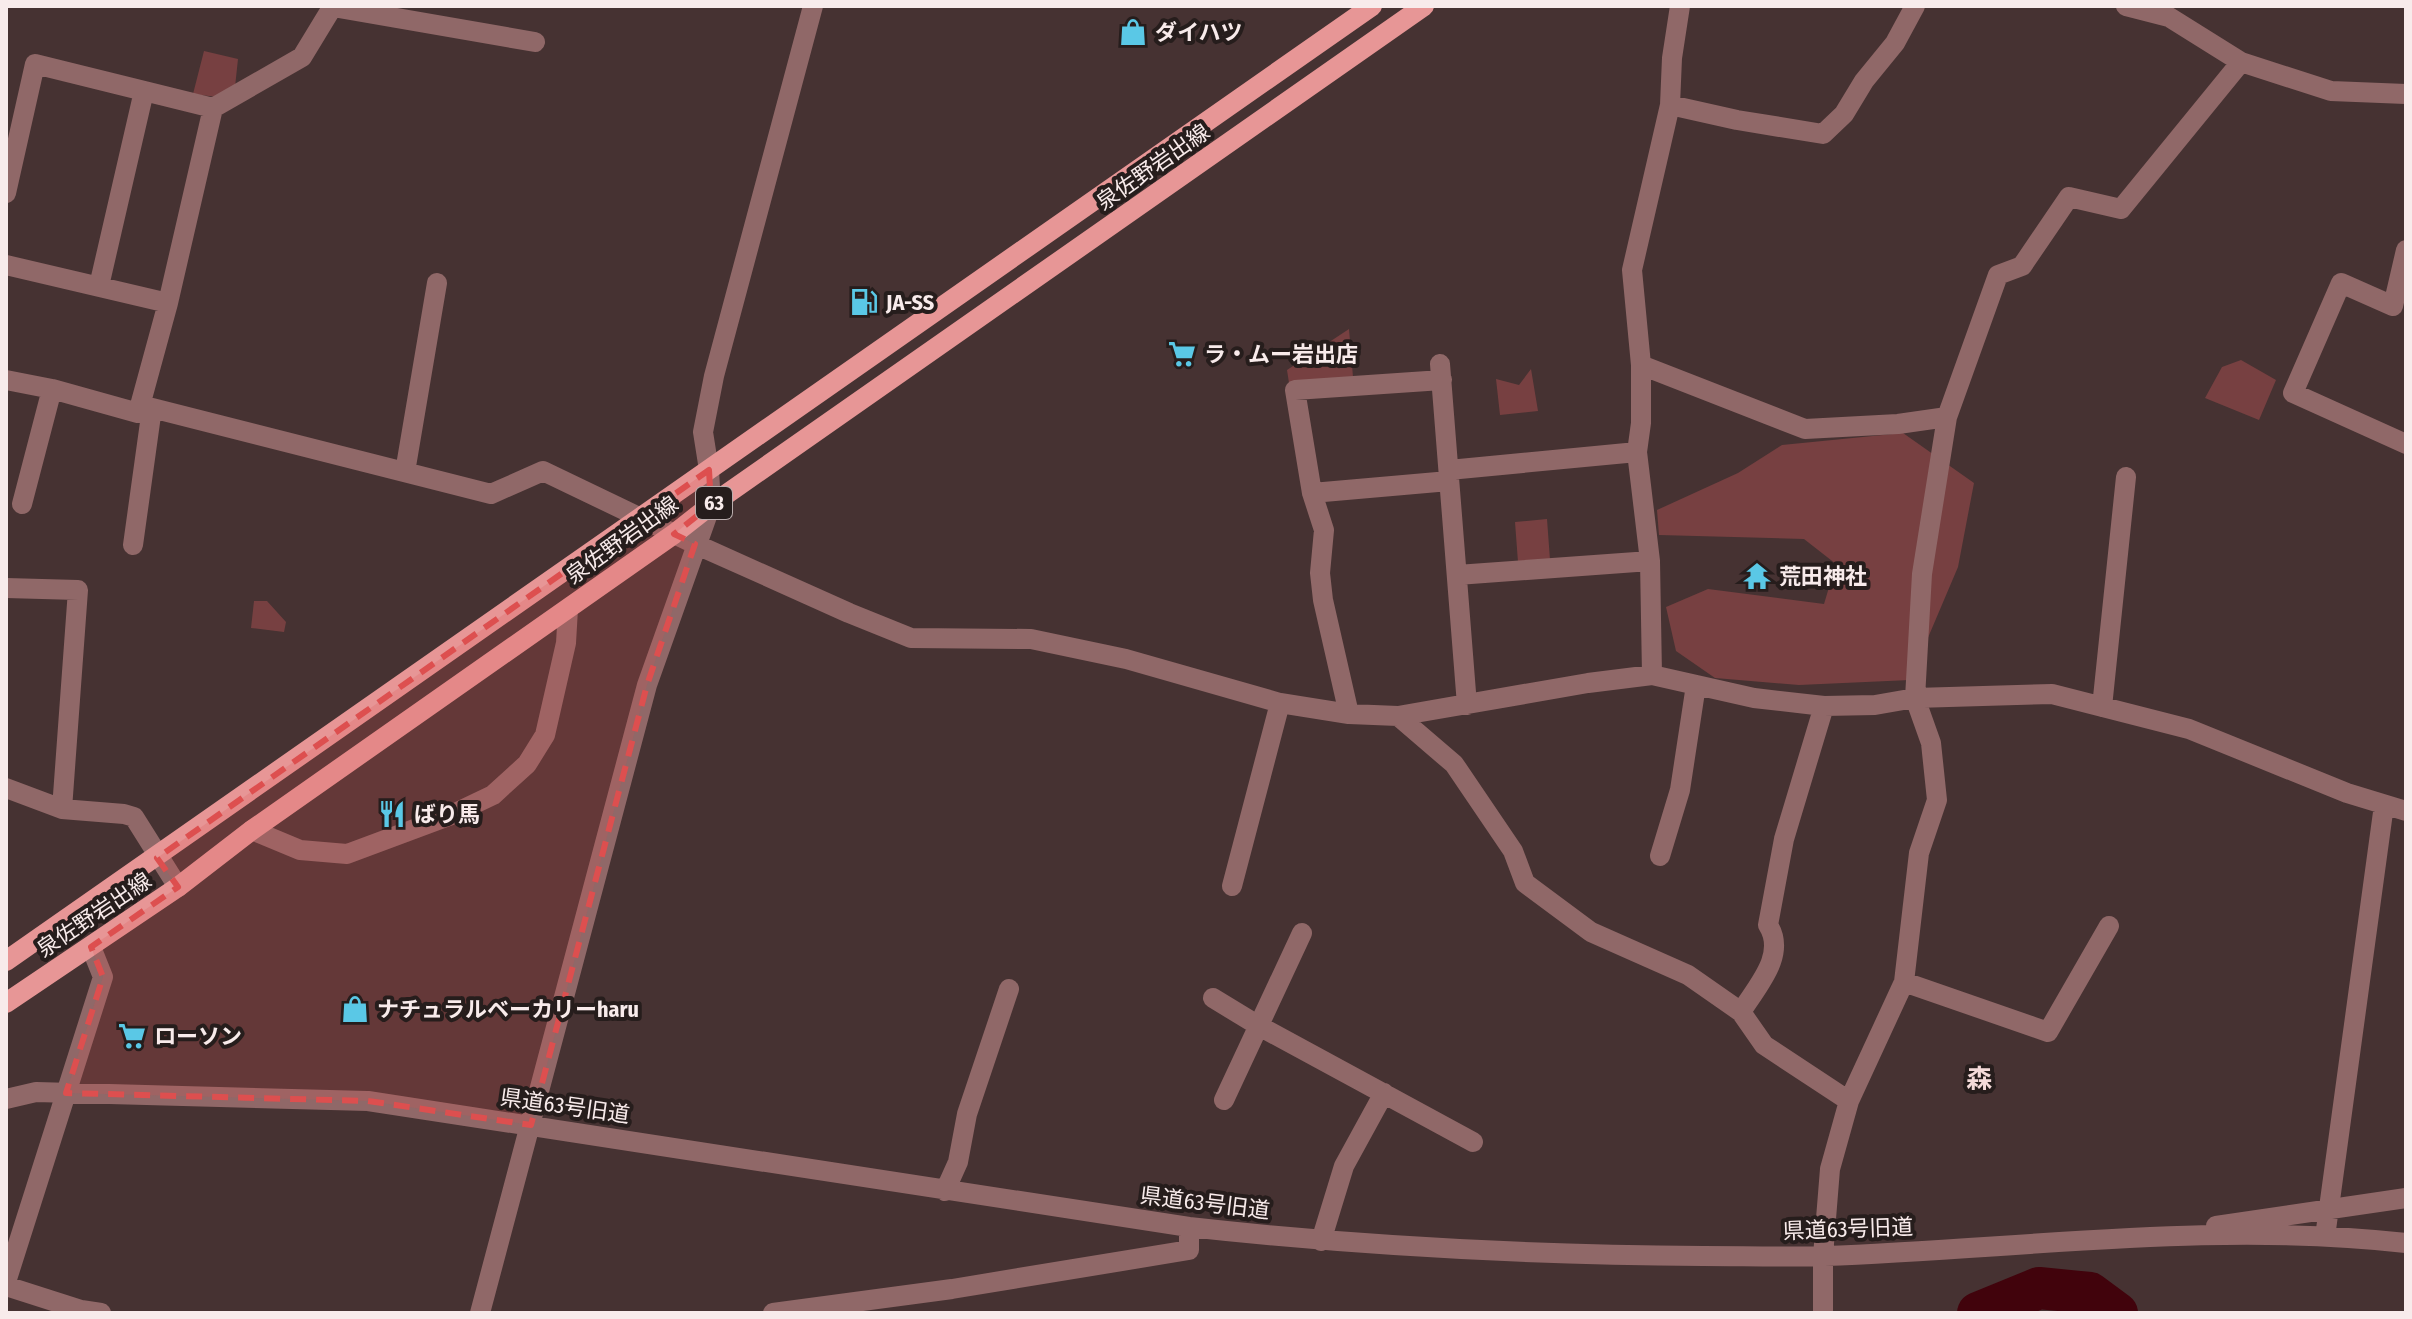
<svg xmlns="http://www.w3.org/2000/svg" width="2412" height="1319" viewBox="0 0 2412 1319" font-family="'Fira Sans Condensed','Noto Sans JP',sans-serif">
  <style>
    .green { fill: #774041 }
    .lines { fill: none; stroke-linecap: round; stroke-linejoin: round }
    .river { stroke: #41030c; stroke-width: 42 }
    .minor { stroke: #906868; stroke-width: 20 }
    .major { stroke: #e79696; stroke-width: 20 }
    .marked { fill: #dd4f4f; fill-opacity: 0.2; stroke: #dd4f4f; stroke-width: 6; stroke-dasharray: 16 10; stroke-linejoin: round }
    .labels { text-anchor: middle; dominant-baseline: central; stroke-width: 8; stroke-linejoin: round; paint-order: stroke }
    .shield { fill: #261d1c; stroke: #b9adad; stroke-width: 2 }
    .shield-label { font-size: 20px; font-weight: bold; fill: #f8ebeb }
    .poi-label { font-size: 22px; font-weight: bold; fill: #f8ebeb; stroke: #261d1c; text-anchor: start }
    .street-label { font-size: 22px; fill: #f8ebeb; stroke: #261d1c }
    .quarter-label { font-size: 26px; font-weight: bold; fill: #f4dad9; stroke: #261d1c }
  </style>
  <rect width="100%" height="100%" fill="#463232"/>
  <!-- green -->
  <path class="green" d="M 204,51 L 238,59 L 235,87 L 217,97 L 193,94 Z
    M 1349,329 L 1353,377 L 1289,383 L 1287,370 Z
    M 2241,360 L 2276,380 L 2259,420 L 2205,398 L 2222,367 Z
    M 1531,369 L 1538,411 L 1500,415 L 1496,379 L 1519,385 Z
    M 1903,433 L 1974,483 L 1958,567 L 1910,680 L 1799,685 L 1715,678 L 1676,651 L 1666,607 L 1708,589 L 1824,604 L 1836,564 L 1804,539 L 1659,535 L 1657,510 L 1738,473 L 1782,445 Z
    M 1547,519 L 1550,560 L 1518,562 L 1515,522 Z
    M 254,601 L 267,601 L 286,622 L 284,632 L 251,628 Z"/>
  <g class="lines">
    <!-- river -->
    <path class="river" d="M 1978,1313 L 2039,1288 L 2090,1293 L 2117,1313"/>
    <!-- minor -->
    <path class="minor" d="M 2126,6 L 2169,17 L 2241,62 L 2331,91 L 2406,94
      M 333,7 L 535,42
      M 1670,105 L 1737,120 L 1823,134 L 1844,114 L 1864,81 L 1895,43 L 1915,6
      M 6,193 L 35,64 L 213,108
      M 2406,250 L 2393,306 L 2341,283 L 2293,393 L 2406,444
      M 6,265 L 168,303
      M 99,286 L 144,91
      M 1440,364 L 1467,705
      M 1641,365 L 1805,429 L 1898,424 L 1947,417
      M 6,380 L 52,389 L 138,413 L 152,408 L 491,494 L 543,471 L 695,544 L 849,613 L 911,638 L 1031,639 L 1126,659 L 1280,703 L 1349,714 L 1398,716 L 1588,683 L 1652,675 L 1754,698 L 1824,706 L 1875,705 L 1915,698 L 2052,694 L 2189,729 L 2347,793 L 2406,811
      M 138,413 L 168,303 L 213,108 L 302,57 L 333,6
      M 1449,470 L 1637,452
      M 405,472 L 437,283
      M 1312,493 L 1449,481
      M 22,504 L 52,389
      M 133,545 L 152,408
      M 1457,575 L 1650,561
      M 6,588 L 78,590 L 62,809
      M 1652,675 L 1650,561 L 1637,452 L 1641,423 L 1641,365 L 1632,270 L 1670,105 L 1672,58 L 1680,6
      M 2102,707 L 2126,477
      M 1349,714 L 1323,600 L 1320,573 L 1324,530 L 1312,493 L 1295,390 L 1442,380
      M 1398,716 L 1454,764 L 1513,851 L 1525,883 L 1591,932 L 1688,975 L 1741,1012 L 1764,1045 L 1849,1101
      M 6,788 L 62,809 L 124,814 L 134,817 L 178,887
      M 252,830 L 300,850 L 347,854 L 449,816 L 493,795 L 527,764 L 545,735 L 566,643 L 568,609
      M 1660,856 L 1680,790 L 1696,685
      M 1232,886 L 1280,703
      M 1904,982 L 2048,1032 L 2109,926
      M 1213,998 L 1259,1026 L 1473,1142
      M 1741,1012 C 1757,986 1787,955 1768,925 L 1784,839 L 1824,706
      M 6,1099 L 36,1092 L 368,1101 L 1189,1227 C 1360,1246 1531,1255 1703,1256 C 1743,1256 1784,1257 1825,1256 C 2018,1249 2214,1221 2406,1243
      M 1224,1100 L 1302,933
      M 945,1191 L 958,1162 L 967,1114 L 1009,989
      M 2216,1226 L 2406,1198
      M 2325,1237 L 2384,805
      M 1321,1241 L 1344,1166 L 1384,1093
      M 6,1282 L 103,977 L 91,947
      M 6,1286 L 81,1310 L 101,1313
      M 480,1313 L 647,685 L 711,505 L 709,470 L 703,432 L 714,376 L 813,6
      M 773,1313 L 952,1289 L 1189,1250 L 1189,1227
      M 1823,1313 L 1823,1256 L 1830,1169 L 1849,1101 L 1904,982 L 1919,853 L 1937,800 L 1931,743 L 1915,698 L 1922,574 L 1947,417 L 1998,275 L 2022,266 L 2069,197 L 2121,209 L 2241,62"/>
    <!-- major -->
    <path class="major" d="M 6,961 L 1372,6
      M 6,1003 L 178,887 L 252,830 L 674,534 L 711,505 L 1424,6"/>
  </g>
  <!-- marked area -->
  <path class="marked" d="M 709,470 L 711,505 L 674,534 L 695,544 L 647,685 L 531,1125 L 368,1101 L 66,1093 L 103,977 L 91,947 L 178,887 L 157,858 Z"/>
  <!-- icons -->
  <defs>
    <g id="shop-bare" transform="scale(2.16)"><path d="M-5-2.5h2.3a2.7 3.5 0 0 1 5.4 0H5L5.5 6h-11ZM-1.5-2.5h3a1.5 2.3 0 0 0-3 0Z" fill="#5ac8e6" stroke="#261d1c" stroke-width="2.5" paint-order="stroke"/></g>
    <g id="fuel-bare" transform="scale(2.16)"><path d="M-5.5-6h7V0h2V4h1.3V-2.5L3-4.5l.8-.8L6-3V5H2.5V1h-1V6h-7ZM-4.2-4.7v3.2H.2V-4.7Z" fill="#5ac8e6" stroke="#261d1c" stroke-width="2.5" paint-order="stroke"/></g>
    <g id="supermarket-bare" transform="scale(2.16)"><path d="M-6-5.5h2.5l.6 2H6L4.5 2H-2.5L-4.4-4H-6ZM-1.5 3.2a1.3 1.3 0 1 0 .1 0ZM3 3.2a1.3 1.3 0 1 0 .1 0Z" fill="#5ac8e6" stroke="#261d1c" stroke-width="2.5" paint-order="stroke"/></g>
    <g id="temple-bare" transform="scale(2.16)"><path d="M0-6L5-2H3V0L6.5 2.5H4V6H1.5V3h-3V6H-4V2.5H-6.5L-3 0V-2H-5Z" fill="#5ac8e6" stroke="#261d1c" stroke-width="2.5" paint-order="stroke"/></g>
    <g id="restaurant-bare" transform="scale(2.16)"><path d="M-5-6h1v4h1v-4h1v4h1v-4h1v5L-1.5 .5V6h-2V.5L-5-1ZM5-6V6H3V1.5H1.5Q1.5-4 5-6Z" fill="#5ac8e6" stroke="#261d1c" stroke-width="2.5" paint-order="stroke"/></g>
  </defs>
  <g fill-rule="evenodd">
    <use href="#shop-bare" x="1133" y="32"/>
    <use href="#fuel-bare" x="864" y="302"/>
    <use href="#supermarket-bare" x="1182" y="354"/>
    <use href="#temple-bare" x="1757" y="576"/>
    <use href="#restaurant-bare" x="392" y="814"/>
    <use href="#shop-bare" x="355" y="1009"/>
    <use href="#supermarket-bare" x="132" y="1036"/>
  </g>
  <g class="labels">
    <!-- shield labels -->
    <rect class="shield" x="696" y="487" width="36" height="32" rx="6"/>
    <g class="shield-label">
      <text x="714" y="503">63</text>
    </g>
    <!-- poi labels -->
    <g class="poi-label">
      <text x="1155" y="32">ダイハツ</text>
      <text x="886" y="302">JA-SS</text>
      <text x="1204" y="354">ラ・ムー岩出店</text>
      <text x="1779" y="576">荒田神社</text>
      <text x="414" y="814">ばり馬</text>
      <text x="377" y="1009">ナチュラルベーカリーharu</text>
      <text x="154" y="1036">ローソン</text>
    </g>
    <!-- street labels -->
    <g class="street-label">
      <text transform="translate(1153 167) rotate(-35)">泉佐野岩出線</text>
      <text transform="translate(622 540) rotate(-36)">泉佐野岩出線</text>
      <text transform="translate(94 915) rotate(-34)">泉佐野岩出線</text>
      <text transform="translate(565 1106) rotate(8)">県道63号旧道</text>
      <text transform="translate(1205 1203) rotate(7)">県道63号旧道</text>
      <text transform="translate(1848 1229) rotate(-2)">県道63号旧道</text>
    </g>
    <!-- quarter labels -->
    <g class="quarter-label">
      <text x="1979" y="1079">森</text>
    </g>
  </g>
  <!-- border -->
  <rect width="2412" height="1319" fill="none" stroke="#f8ebeb" stroke-width="16"/>
</svg>
